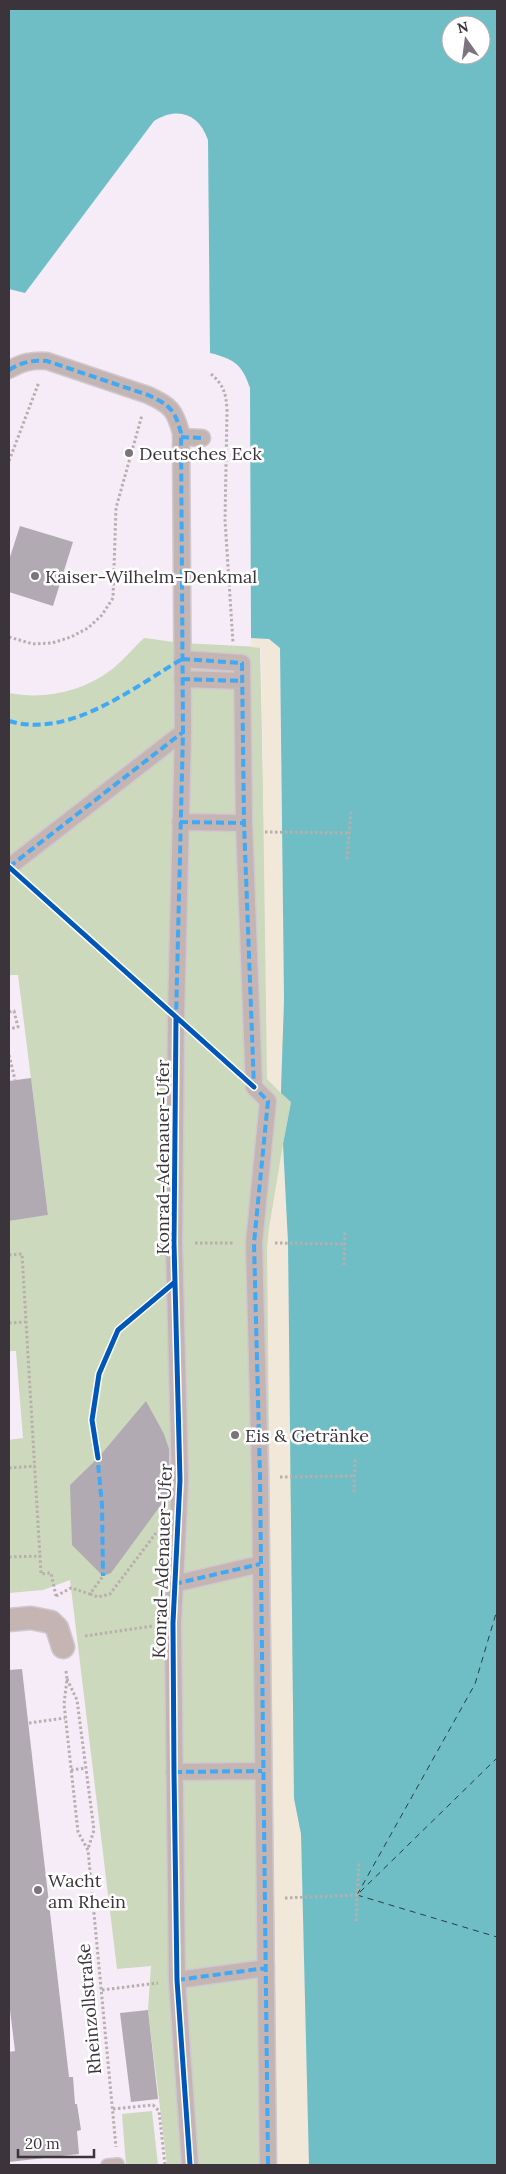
<svg xmlns="http://www.w3.org/2000/svg" width="506" height="2174" viewBox="0 0 506 2174" font-family="Lora,serif">
  <style>
    .green { fill: #ccd9bc }
    .sand { fill: #f2e8d9 }
    .water { fill: #70bec5; fill-rule: evenodd }
    .lines { fill: none; stroke-linecap: round; stroke-linejoin: round }
    .ferry { stroke: #253e3f; stroke-width: 1; stroke-dasharray: 6 5; stroke-linecap: butt }
    .building { fill: #b1aab2 }
    .service-casing { stroke: #d0c8d1; stroke-width: 14 }
    .pedestrian-casing { stroke: #d0c8d1; stroke-width: 19 }
    .minor-casing { stroke: #d0c8d1; stroke-width: 25 }
    .path { stroke: #b9aeae; stroke-width: 3; stroke-dasharray: 2.5 2.5; stroke-linecap: butt }
    .service { stroke: #c4b5b2; stroke-width: 11 }
    .pedestrian { stroke: #c4b5b2; stroke-width: 16 }
    .minor { stroke: #c4b5b2; stroke-width: 22 }
    .quiet { stroke: #3fa9f5; stroke-width: 4; stroke-dasharray: 8 4; stroke-linecap: butt }
    .cycleway-casing { stroke: #fff; stroke-width: 8 }
    .cycleway { stroke: #0057b8; stroke-width: 5 }
    .poi-dot { fill: #7c747d; stroke: #fff; stroke-width: 2 }
    .labels { text-anchor: middle; dominant-baseline: central; stroke-width: 5; stroke-linejoin: round; paint-order: stroke }
    .poi-label { font-size: 18px; fill: #3b343b; stroke: #fff; text-anchor: start }
    .street-label { font-size: 18px; fill: #3b343b; stroke: #fff }
  </style>
  <rect width="100%" height="100%" fill="#f6ecf7"/>
  <!-- green -->
  <path class="green" d="M 144,638 L 182,643 L 260,647 L 264,824 L 291,1102 L 283,1144 L 309,2165 L 167,2165 L 148,2010 L 151,1966 L 117,1969 L 70,1580 L 43,1590 L 9,1593 L 9,1440 L 23,1438 L 16,1351 L 9,1351 L 9,1221 L 48,1215 L 18,975 L 9,975 L 9,693 C 44,700 82,692 111,670 C 123,661 133,648 144,638 Z
    M 152,2111 L 158,2165 L 126,2165 L 122,2114 Z"/>
  <!-- sand -->
  <path class="sand" d="M 251,638 L 269,639 L 280,648 L 284,1000 L 281,1093 L 267,1079 L 261,648 L 251,647 Z
    M 283,1144 L 288,1243 L 294,1798 L 301,1834 L 309,2165 L 277,2165 L 267,1247 L 269,1228 Z"/>
  <!-- water -->
  <path class="water" d="M 9,9 L 497,9 L 497,2165 L 309,2165 L 301,1834 L 294,1798 L 288,1243 L 283,1144 L 291,1102 L 281,1093 L 284,1000 L 280,648 L 269,639 L 251,638 L 250,388 C 242,364 234,359 210,353 L 208,140 C 199,114 178,106 154,121 L 25,293 L 9,289 ZM 451,25 L 481,25 L 481,55 L 451,55 Z"/>
  <g class="lines">
    <!-- ferry -->
    <path class="ferry" d="M 360,1892 L 497,1758
      M 357,1895 L 475,1684 L 497,1610
      M 357,1895 L 497,1937"/>
  </g>
  <!-- building -->
  <path class="building" d="M 20,526 L 73,542 L 53,606 L 9,592 L 9,560 Z
    M 31,1078 L 48,1215 L 9,1221 L 9,1081 Z
    M 146,1401 L 164,1434 L 169,1449 L 169,1494 L 111,1573 L 103,1576 L 72,1545 L 70,1485 L 98,1458 Z
    M 22,1669 L 69,2077 L 73,2077 L 75,2104 L 77,2104 L 81,2130 L 77,2131 L 79,2154 L 9,2162 L 9,2052 L 15,2051 L 10,2010 L 9,2010 L 9,1670 Z
    M 148,2010 L 158,2099 L 131,2102 L 120,2013 Z"/>
  <g class="lines">
    <!-- service casing -->
    <g class="service-casing">
      <path id="service" d="M 107,2165 L 118,2164"/>
    </g>
    <!-- pedestrian casing -->
    <g class="pedestrian-casing">
      <path id="pedestrian" d="M 9,370 C 22,362 32,360 47,361 L 148,395 C 170,405 175,410 181,433 L 183,732 L 176,1017 L 174,1243 L 180,1480 L 173,1623 L 177,1980 L 190,2165
        M 181,437 L 202,438
        M 182,659 L 242,663 L 244,823 L 254,1087 L 268,1101 L 254,1243 L 260,1477 L 268,2165
        M 182,679 L 242,681
        M 180,822 L 244,823
        M 9,867 L 183,732
        M 174,1584 L 260,1564
        M 174,1772 L 262,1771
        M 177,1980 L 266,1968"/>
    </g>
    <!-- minor casing -->
    <g class="minor-casing">
      <path id="minor" d="M 9,1620 L 31,1618 L 51,1622 L 57,1628 L 63,1647"/>
    </g>
    <!-- path -->
    <path class="path" d="M 211,374 C 224,385 226,394 227,410 L 225,520 L 233,643
      M 9,461 L 39,382
      M 9,637 L 33,644 L 52,643 L 71,637 L 88,628 L 102,615 L 113,598 L 116,508 L 142,415
      M 265,832 L 349,833
      M 347,859 L 351,811
      M 9,1012 L 14,1011 L 18,1027 L 9,1029
      M 197,1036 L 232,1067
      M 9,1055 L 15,1080
      M 195,1243 L 234,1243
      M 275,1243 L 344,1244
      M 9,1255 L 22,1254 L 41,1574 L 51,1573 L 56,1596
      M 344,1265 L 345,1230
      M 9,1323 L 25,1322
      M 9,1468 L 35,1466
      M 280,1477 L 354,1476
      M 354,1492 L 355,1459
      M 9,1557 L 41,1556
      M 90,1594 L 98,1597 L 110,1594 L 156,1533
      M 56,1596 L 71,1588 L 90,1594 L 103,1576
      M 85,1636 L 153,1626
      M 66,1671 L 67,1679 L 64,1704 L 78,1832 L 88,1850 L 116,2147
      M 67,1679 L 77,1700 L 94,1830 L 88,1849
      M 29,1723 L 65,1718
      M 71,1770 L 86,1768
      M 285,1898 L 357,1895
      M 356,1921 L 359,1861
      M 102,1990 L 158,1983
      M 113,2109 L 153,2105 L 159,2111 L 165,2165"/>
    <!-- service -->
    <use href="#service" class="service"/>
    <!-- pedestrian -->
    <use href="#pedestrian" class="pedestrian"/>
    <!-- minor -->
    <use href="#minor" class="minor"/>
    <!-- quiet -->
    <path class="quiet" d="M 9,370 C 22,362 32,360 47,361 L 148,395 C 170,405 175,410 181,433 L 183,732 L 176,1019
      M 181,437 L 202,438
      M 182,659 L 242,663 L 244,823 L 254,1087 L 268,1101 L 254,1243 L 260,1477 L 268,2165
      M 182,679 L 242,681
      M 9,721 C 69,739 133,688 182,659
      M 180,822 L 244,823
      M 9,867 L 183,732
      M 97,1453 L 102,1505 L 103,1576
      M 174,1584 L 260,1564
      M 174,1772 L 262,1771
      M 177,1980 L 266,1968"/>
    <!-- cycleway casing -->
    <g class="cycleway-casing">
      <path id="cycleway" d="M 9,867 L 254,1087
        M 176,1017 L 174,1243 L 180,1480 L 173,1623 L 174,1772 L 177,1980 L 190,2165
        M 98,1458 L 92,1420 L 99,1374 L 118,1330 L 175,1282"/>
    </g>
    <!-- cycleway -->
    <use href="#cycleway" class="cycleway"/>
  </g>
  <!-- markers -->
  <g class="poi-dot">
    <circle cx="129" cy="453" r="5"/>
    <circle cx="35" cy="576" r="5"/>
    <circle cx="235" cy="1435" r="5"/>
    <circle cx="38" cy="1890" r="5"/>
  </g>
  <g class="labels">
    <!-- poi labels -->
    <g class="poi-label">
      <text x="139" y="453">Deutsches Eck</text>
      <text x="45" y="576">Kaiser-Wilhelm-Denkmal</text>
      <text x="245" y="1435">Eis &amp; Getränke</text>
      <text x="48" y="1880">Wacht<tspan x="48" dy="21">am Rhein</tspan></text>
    </g>
    <!-- street labels -->
    <g class="street-label">
      <text transform="translate(162 1157) rotate(-90)">Konrad-Adenauer-Ufer</text>
      <text transform="translate(162 1561) rotate(-88)">Konrad-Adenauer-Ufer</text>
      <text transform="translate(89 2009) rotate(-95)">Rheinzollstraße</text>
    </g>
  </g>
  <!-- border -->
  <rect width="506" height="2174" fill="none" stroke="#3b343b" stroke-width="20"/>
  <!-- north arrow -->
  <g transform="translate(466 40) rotate(346)"><circle r="24" fill="#ffffff" stroke="#b1aeb1"/>
  <path d="M0-4L9 19L0 12L-9 19Z" fill="#7c747d"/>
  <text y="-8" font-size="14" font-weight="bold" text-anchor="middle" fill="#3b343b">N</text>
  </g>
  <!-- scale -->
  <path d="M18 2149v8h76v-8" fill="none" stroke="#3b343b" stroke-width="2.5"/>
  <text x="25" y="2149" font-size="15" fill="#3b343b" stroke="#ffffff" stroke-width="4" paint-order="stroke">20 m</text>
</svg>
